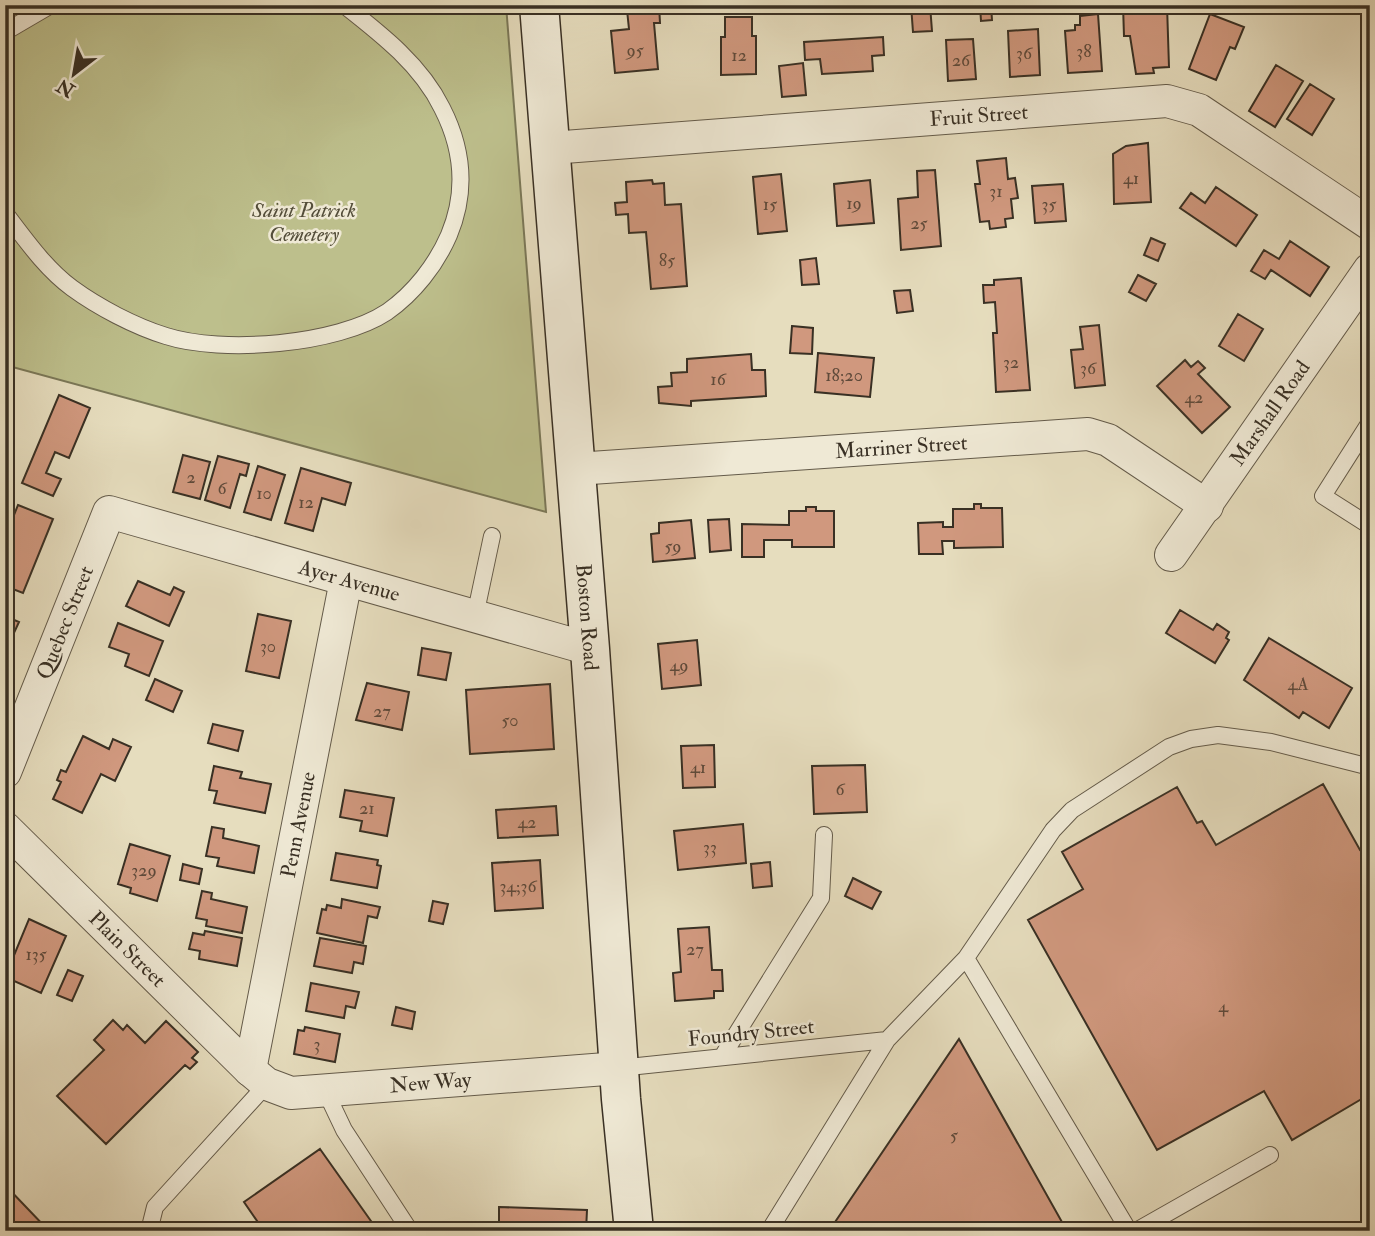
<svg xmlns="http://www.w3.org/2000/svg" width="1375" height="1236" viewBox="0 0 1375 1236" font-family="'IM FELL Double Pica',serif">
  <style>
    .green { fill: #bdbf8c; stroke: #7b7858; stroke-width: 2 }
    .building { fill: #d0987e; stroke: #393024; stroke-width: 2 }
    .lines { fill: none; stroke-linecap: round; stroke-linejoin: round }
    .service-casing { stroke: #645b4a; stroke-width: 18 }
    .minor-casing { stroke: #645b4a; stroke-width: 34 }
    .secondary-casing { stroke: #393024; stroke-width: 41 }
    .service { stroke: #efe9d5; stroke-width: 16 }
    .minor { stroke: #efe9d5; stroke-width: 32 }
    .secondary { stroke: #efe9d5; stroke-width: 38 }
    .labels { text-anchor: middle; dominant-baseline: central; stroke-width: 5; stroke-linejoin: round; paint-order: stroke }
    .number-label { font-size: 18px; fill: #5f4a3a }
    .street-label { font-size: 21px; fill: #393024; stroke: #efe9d5 }
    .park-label { font-size: 21px; font-style: italic; fill: #534d39; stroke: #efe9d5 }
  </style>
  <rect width="100%" height="100%" fill="#e6ddbe"/>
  <filter id="stains"><feTurbulence type="fractalNoise" baseFrequency=".00286" numOctaves="4"/><feColorMatrix values="0 0 0 0 .2 0 0 0 0 .09 0 0 0 0 .02 0 0 0 .5 -.17"/></filter>
  <radialGradient id="worn" r=".72"><stop offset=".6" stop-color="#630" stop-opacity="0"/><stop offset="1" stop-color="#630" stop-opacity=".3"/></radialGradient>
  <!-- green -->
  <path class="green" d="M 5,5 L 506,5 L 546,512 L 5,365 Z"/>
  <!-- building -->
  <path class="building" d="M 621,5 L 659,5 L 660,23 L 654,23 L 658,69 L 615,73 L 611,31 L 629,29 L 627,10 L 622,10 Z
    M 911,5 L 930,5 L 932,31 L 913,32 Z
    M 980,5 L 991,5 L 992,20 L 981,21 Z
    M 1045,5 L 1070,5 L 1070,7 L 1045,9 Z
    M 1123,5 L 1167,5 L 1169,67 L 1153,68 L 1154,73 L 1136,74 L 1130,36 L 1124,36 Z
    M 1098,14 L 1102,71 L 1068,73 L 1065,31 L 1075,30 L 1075,25 L 1080,25 L 1080,16 Z
    M 1210,14 L 1244,27 L 1235,49 L 1230,47 L 1216,80 L 1189,69 Z
    M 725,17 L 752,17 L 752,36 L 756,36 L 756,74 L 721,75 L 721,37 L 725,37 Z
    M 1038,29 L 1040,75 L 1010,77 L 1008,31 Z
    M 883,37 L 884,55 L 872,56 L 873,71 L 822,74 L 820,59 L 805,60 L 804,42 Z
    M 973,39 L 976,79 L 948,81 L 946,40 Z
    M 803,63 L 806,95 L 782,97 L 779,66 Z
    M 1276,65 L 1303,81 L 1275,127 L 1249,111 Z
    M 1310,84 L 1334,99 L 1312,135 L 1287,119 Z
    M 1148,143 L 1151,202 L 1114,204 L 1113,154 L 1126,146 Z
    M 1006,158 L 1008,179 L 1015,178 L 1018,198 L 1011,199 L 1013,218 L 1005,219 L 1006,227 L 990,229 L 989,221 L 980,222 L 975,184 L 980,184 L 977,161 Z
    M 935,170 L 941,246 L 901,250 L 898,199 L 918,197 L 917,171 Z
    M 781,174 L 787,231 L 758,234 L 753,177 Z
    M 652,180 L 653,184 L 664,183 L 665,205 L 681,204 L 687,286 L 651,289 L 646,232 L 629,233 L 628,214 L 616,215 L 615,203 L 627,202 L 626,182 Z
    M 870,180 L 874,223 L 837,226 L 834,184 Z
    M 1063,184 L 1066,221 L 1035,223 L 1032,186 Z
    M 1216,187 L 1257,215 L 1236,246 L 1180,208 L 1191,193 L 1205,203 Z
    M 1151,238 L 1165,244 L 1158,261 L 1144,255 Z
    M 1290,241 L 1329,267 L 1310,296 L 1271,270 L 1265,279 L 1251,271 L 1264,250 L 1279,259 Z
    M 816,258 L 819,284 L 802,285 L 800,260 Z
    M 1138,275 L 1156,284 L 1146,301 L 1129,292 Z
    M 1021,278 L 1030,390 L 996,392 L 993,333 L 997,333 L 995,302 L 984,303 L 983,285 L 994,285 L 994,280 Z
    M 910,290 L 913,311 L 897,313 L 894,291 Z
    M 1238,314 L 1263,329 L 1244,361 L 1219,346 Z
    M 1099,325 L 1105,385 L 1075,388 L 1071,350 L 1083,349 L 1080,327 Z
    M 792,326 L 813,328 L 812,354 L 790,353 Z
    M 818,353 L 874,358 L 870,397 L 815,392 Z
    M 751,354 L 752,370 L 765,370 L 766,396 L 691,401 L 691,406 L 659,403 L 658,387 L 672,386 L 671,373 L 687,372 L 687,359 Z
    M 1185,360 L 1191,367 L 1198,361 L 1205,368 L 1198,374 L 1230,407 L 1202,433 L 1157,386 Z
    M 59,395 L 90,408 L 69,458 L 55,452 L 46,473 L 61,479 L 53,496 L 22,483 Z
    M 183,455 L 210,462 L 200,499 L 173,492 Z
    M 218,456 L 249,464 L 246,476 L 240,474 L 230,508 L 205,500 Z
    M 258,466 L 285,475 L 271,520 L 244,512 Z
    M 301,468 L 351,483 L 345,505 L 322,498 L 313,531 L 285,523 Z
    M 974,504 L 981,504 L 981,508 L 1002,508 L 1003,547 L 954,548 L 954,541 L 942,541 L 943,554 L 919,554 L 918,523 L 943,522 L 943,527 L 953,527 L 953,509 L 974,509 Z
    M 18,505 L 53,519 L 23,593 L 5,586 L 5,517 L 12,520 Z
    M 806,507 L 816,507 L 816,511 L 834,511 L 834,547 L 792,547 L 792,540 L 764,540 L 764,557 L 742,557 L 742,524 L 789,525 L 789,511 L 806,511 Z
    M 729,519 L 731,550 L 710,552 L 708,520 Z
    M 691,520 L 695,558 L 653,562 L 651,534 L 659,533 L 659,523 Z
    M 138,581 L 170,595 L 174,587 L 184,592 L 169,626 L 126,606 Z
    M 1180,610 L 1213,630 L 1217,624 L 1229,632 L 1226,638 L 1229,640 L 1215,663 L 1166,633 Z
    M 258,614 L 291,621 L 279,678 L 246,671 Z
    M 5,616 L 19,622 L 7,648 L 5,647 Z
    M 118,623 L 163,641 L 149,676 L 125,666 L 129,654 L 109,647 Z
    M 1269,638 L 1352,688 L 1329,728 L 1303,712 L 1299,718 L 1244,680 Z
    M 697,640 L 701,685 L 662,689 L 658,644 Z
    M 422,648 L 451,653 L 446,680 L 418,675 Z
    M 155,679 L 182,691 L 173,712 L 146,700 Z
    M 367,683 L 409,692 L 402,730 L 356,720 Z
    M 550,684 L 554,749 L 470,754 L 466,690 Z
    M 213,724 L 243,731 L 238,751 L 208,743 Z
    M 83,736 L 109,749 L 113,739 L 131,747 L 115,781 L 101,774 L 82,813 L 53,799 L 61,782 L 57,780 L 61,770 L 66,772 Z
    M 714,745 L 715,787 L 683,788 L 681,746 Z
    M 865,765 L 867,812 L 814,814 L 812,766 Z
    M 214,766 L 242,772 L 240,778 L 271,784 L 265,813 L 214,803 L 217,791 L 209,790 Z
    M 1323,784 L 1360,850 L 1370,845 L 1370,1094 L 1292,1140 L 1264,1091 L 1157,1150 L 1028,920 L 1083,889 L 1062,852 L 1177,787 L 1197,823 L 1202,821 L 1216,845 Z
    M 345,790 L 394,798 L 387,836 L 360,831 L 362,821 L 340,817 Z
    M 556,806 L 558,835 L 498,838 L 496,810 Z
    M 743,824 L 746,863 L 678,870 L 674,831 Z
    M 212,827 L 224,829 L 223,838 L 259,846 L 254,873 L 217,866 L 219,858 L 206,856 Z
    M 130,844 L 170,856 L 157,901 L 130,893 L 131,888 L 118,884 Z
    M 336,853 L 378,860 L 377,865 L 381,866 L 377,888 L 331,880 Z
    M 540,860 L 543,908 L 495,911 L 492,863 Z
    M 770,862 L 772,886 L 753,888 L 751,864 Z
    M 183,864 L 202,869 L 199,884 L 180,880 Z
    M 853,878 L 881,892 L 872,909 L 845,896 Z
    M 202,891 L 212,893 L 211,899 L 247,907 L 242,933 L 206,926 L 207,920 L 196,918 Z
    M 342,899 L 380,907 L 377,918 L 368,916 L 363,943 L 317,933 L 322,909 L 326,910 L 327,905 L 341,908 Z
    M 433,901 L 448,904 L 443,924 L 429,921 Z
    M 29,919 L 66,936 L 41,993 L 5,977 Z
    M 709,927 L 712,970 L 722,970 L 723,991 L 714,991 L 714,998 L 675,1001 L 673,973 L 681,972 L 678,929 Z
    M 205,931 L 242,938 L 237,966 L 199,959 L 200,951 L 189,949 L 193,933 L 204,935 Z
    M 320,938 L 366,946 L 363,964 L 354,962 L 352,973 L 314,966 Z
    M 68,970 L 83,976 L 72,1001 L 57,995 Z
    M 311,983 L 359,992 L 355,1008 L 346,1006 L 344,1018 L 306,1011 Z
    M 396,1007 L 415,1012 L 412,1029 L 392,1025 Z
    M 113,1020 L 123,1030 L 127,1025 L 145,1043 L 166,1021 L 198,1052 L 192,1058 L 197,1062 L 190,1069 L 185,1065 L 106,1144 L 57,1096 L 104,1050 L 94,1040 Z
    M 305,1027 L 340,1034 L 335,1062 L 294,1054 L 298,1030 L 304,1031 Z
    M 959,1039 L 1067,1231 L 829,1231 Z
    M 320,1149 L 378,1231 L 264,1231 L 244,1202 Z
    M 5,1185 L 49,1231 L 5,1231 Z
    M 499,1207 L 587,1210 L 586,1231 L 499,1231 Z"/>
  <g class="lines">
    <!-- service casing -->
    <g class="service-casing">
      <path id="service" d="M 10,29 L 51,5
        M 5,213 C 25,239 45,268 72,288 C 98,307 134,326 166,336 C 222,354 337,345 387,312 C 414,293 436,265 449,235 C 467,192 463,149 442,108 C 421,65 381,34 344,5
        M 1370,422 L 1323,496 L 1370,526
        M 475,616 L 492,536
        M 966,958 L 1129,1231
        M 722,1057 L 821,898 L 824,835
        M 619,1068 L 887,1040
        M 325,1090 L 344,1130 L 410,1231
        M 156,1231 L 151,1223 L 155,1207 L 267,1084
        M 769,1231 L 887,1040 L 966,958 L 1053,830 L 1072,810 L 1169,747 L 1191,739 L 1218,735 L 1271,742 L 1370,767
        M 1136,1231 L 1270,1155"/>
    </g>
    <!-- minor casing -->
    <g class="minor-casing">
      <g id="minor">
        <path id="s1" d="M 551,148 L 1167,101 L 1199,110 L 1370,224"/>
        <path id="s2" d="M 576,469 L 1088,434 L 1108,440 L 1207,506"/>
        <path id="s3" d="M 1171,555 L 1370,269"/>
        <path id="s4" d="M 5,772 L 109,512 L 590,649"/>
        <path id="s5" d="M 5,828 L 250,1070 L 267,1084 L 291,1093 L 619,1068"/>
        <path id="s6" d="M 250,1070 L 346,580"/>
      </g>
    </g>
    <!-- secondary casing -->
    <g class="secondary-casing">
      <g id="secondary">
        <path id="s7" d="M 539,5 L 590,649 L 621,1099 L 634,1231"/>
      </g>
    </g>
    <!-- service -->
    <use href="#service" class="service"/>
    <!-- minor -->
    <use href="#minor" class="minor"/>
    <!-- secondary -->
    <use href="#secondary" class="secondary"/>
  </g>
  <g class="labels">
    <!-- number labels -->
    <g class="number-label">
      <text x="635" y="50">95</text>
      <text x="1084" y="51">38</text>
      <text x="1024" y="53">36</text>
      <text x="739" y="55">12</text>
      <text x="961" y="60">26</text>
      <text x="1131" y="178">41</text>
      <text x="996" y="191">31</text>
      <text x="854" y="203">19</text>
      <text x="770" y="204">15</text>
      <text x="1049" y="204">35</text>
      <text x="919" y="223">25</text>
      <text x="667" y="260">85</text>
      <text x="1011" y="362">32</text>
      <text x="1088" y="368">36</text>
      <text x="844" y="375">18;20</text>
      <text x="718" y="379">16</text>
      <text x="1194" y="397">42</text>
      <text x="191" y="477">2</text>
      <text x="222" y="488">6</text>
      <text x="264" y="493">10</text>
      <text x="306" y="502">12</text>
      <text x="673" y="546">59</text>
      <text x="268" y="646">30</text>
      <text x="679" y="665">49</text>
      <text x="1298" y="684">4A</text>
      <text x="382" y="711">27</text>
      <text x="510" y="720">50</text>
      <text x="698" y="767">41</text>
      <text x="840" y="789">6</text>
      <text x="367" y="808">21</text>
      <text x="527" y="822">42</text>
      <text x="710" y="847">33</text>
      <text x="144" y="870">329</text>
      <text x="518" y="886">34;36</text>
      <text x="695" y="949">27</text>
      <text x="36" y="954">135</text>
      <text x="1223" y="1006">4</text>
      <text x="317" y="1044">3</text>
      <text x="954" y="1135">5</text>
    </g>
    <!-- street labels -->
    <g class="street-label">
      <text stroke="none"><textPath href="#s1" startOffset="429">Fruit Street</textPath></text>
      <text stroke="none"><textPath href="#s3" startOffset="173">Marshall Road</textPath></text>
      <text stroke="none"><textPath href="#s2" startOffset="326">Marriner Street</textPath></text>
      <text stroke="none"><textPath href="#s4" startOffset="530">Ayer Avenue</textPath></text>
      <text stroke="none"><textPath href="#s7" startOffset="614">Boston Road</textPath></text>
      <text stroke="none"><textPath href="#s4" startOffset="161">Quebec Street</textPath></text>
      <text stroke="none"><textPath href="#s6" startOffset="250">Penn Avenue</textPath></text>
      <text stroke="none"><textPath href="#s5" startOffset="172">Plain Street</textPath></text>
      <text transform="translate(751 1033) rotate(-6)">Foundry Street</text>
      <text stroke="none"><textPath href="#s5" startOffset="532">New Way</textPath></text>
    </g>
    <!-- park labels -->
    <g class="park-label">
      <text x="304" y="210">Saint Patrick<tspan x="304" dy="24">Cemetery</tspan></text>
    </g>
  </g>
  <!-- margin -->
  <rect width="1375" height="1236" fill="none" stroke="#e6ddbe" stroke-width="28"/>
  <rect x="7" y="7" width="1361" height="1222" fill="none" stroke="#393024" stroke-width="3.5"/>
  <rect x="14" y="14" width="1347" height="1208" fill="none" stroke="#393024" stroke-width="2"/>
  <!-- north arrow -->
  <g transform="translate(74 74) rotate(211)" stroke="#efe9d5" stroke-width="5" paint-order="stroke">
  <path d="M0-5L12 26L0 18L-12 26Z" fill="#393024"/>
  <text y="-10" font-size="19" font-weight="bold" text-anchor="middle" fill="#393024">N</text>
  </g>
  <rect width="100%" height="100%" filter="url(#stains)"/>
  <rect width="100%" height="100%" fill="url(#worn)"/>
</svg>
